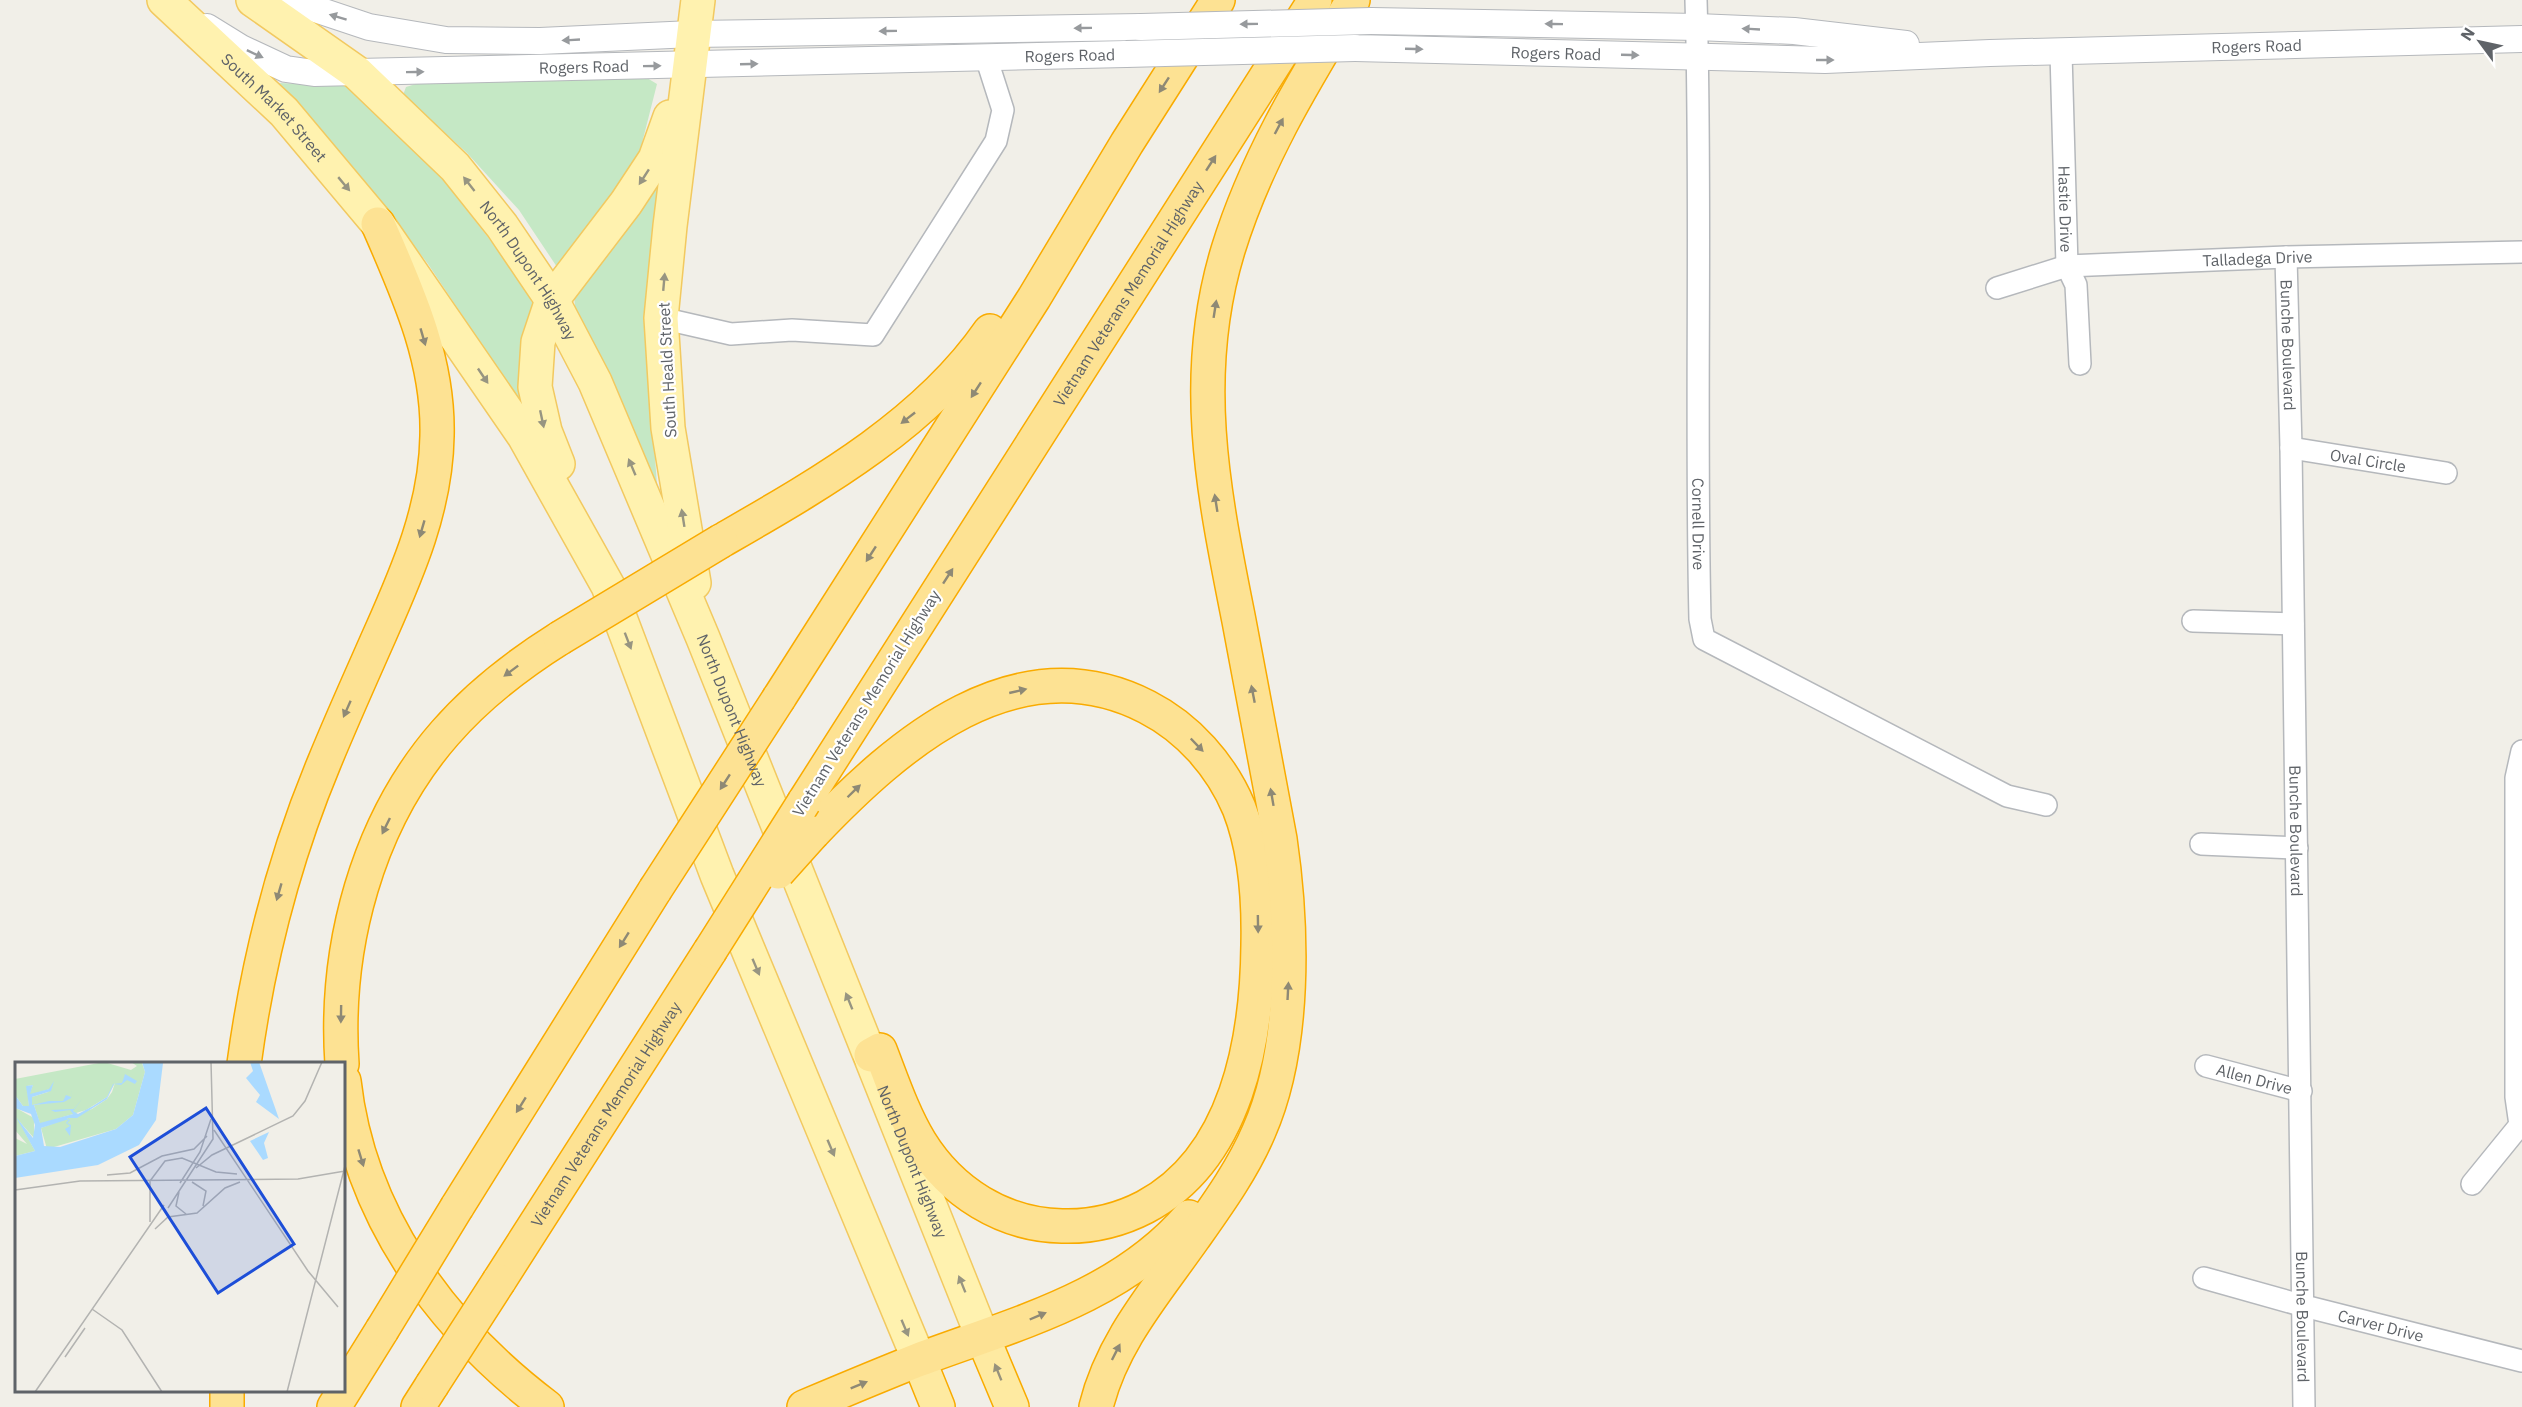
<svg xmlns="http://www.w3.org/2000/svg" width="2522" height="1407" viewBox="0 0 2522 1407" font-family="'IBM Plex Sans',sans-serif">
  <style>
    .green { fill: #c5e8c5 }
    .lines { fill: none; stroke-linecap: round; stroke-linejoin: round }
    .minor-casing { stroke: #b5b8bc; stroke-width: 24 }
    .tertiary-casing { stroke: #b5b8bc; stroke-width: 28 }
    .primary-casing { stroke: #f2c960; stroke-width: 36 }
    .trunk-casing { stroke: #f9ab00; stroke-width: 36 }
    .motorway-casing { stroke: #f9ab00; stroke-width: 36 }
    .minor { stroke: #fff; stroke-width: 21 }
    .tertiary { stroke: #fff; stroke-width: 26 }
    .primary { stroke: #fff2af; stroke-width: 33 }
    .trunk { stroke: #feeaa1; stroke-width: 33 }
    .motorway { stroke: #fde293; stroke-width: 33 }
    .tertiary-bridge-casing { stroke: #b5b8bc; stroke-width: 28; stroke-linecap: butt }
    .motorway-bridge-casing { stroke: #f9ab00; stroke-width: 36; stroke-linecap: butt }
    .tertiary-bridge { stroke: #fff; stroke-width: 26 }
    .motorway-bridge { stroke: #fde293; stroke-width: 33 }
    .oneway { fill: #979a9d }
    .oneway2 { fill: #8e8975 }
    .oneway3 { fill: #979581 }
    .oneway4 { fill: #97927c }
    .labels { text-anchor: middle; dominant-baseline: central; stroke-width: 4.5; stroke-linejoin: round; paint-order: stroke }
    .street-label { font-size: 16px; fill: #5f6368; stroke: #fff }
    .inset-road { fill: none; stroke: #b3b3b1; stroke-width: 1.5 }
    .view { fill: #1d4ed8; fill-opacity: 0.15; stroke: #1d4ed8; stroke-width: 3 }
    .inset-edge { fill: none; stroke: #5f6368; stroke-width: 3 }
  </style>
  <rect width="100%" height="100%" fill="#f1efe8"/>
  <!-- green -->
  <path class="green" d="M 647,78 L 657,84 L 639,155 L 630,173 L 557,267 L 519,210 L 467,153 L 403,95 L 406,87 L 419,83 Z
    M 279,83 L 349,86 L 437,172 L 505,259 L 537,310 L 528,414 L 428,264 L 353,167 Z
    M 654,179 L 664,182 L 651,262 L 645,327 L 658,497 L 576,318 L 574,295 Z"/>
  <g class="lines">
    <!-- minor casing -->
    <g class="minor-casing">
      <g id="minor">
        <path id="s1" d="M 1696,0 C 1702,206 1695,413 1700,619 L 1704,639 L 2007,796 L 2046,805"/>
        <path id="s2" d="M 2061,53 L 2067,266 L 2076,285 L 2080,364"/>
        <path id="s3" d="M 2286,257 L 2291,448 L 2304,1407"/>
        <path id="s4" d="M 1997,288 L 2067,266 L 2286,257 L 2522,252"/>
        <path d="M 661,318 L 731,334 L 792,330 L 873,335 L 996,141 L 1003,110 L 986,57"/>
        <path id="s5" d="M 2291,448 L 2446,473"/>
        <path d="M 2193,621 L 2293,624"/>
        <path d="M 2201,844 L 2297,848"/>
        <path id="s6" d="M 2206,1066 L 2301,1091"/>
        <path d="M 2472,1184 L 2520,1125 L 2516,1097 L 2516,778 L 2522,751"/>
        <path id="s7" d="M 2204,1278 L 2304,1306 L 2522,1361"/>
      </g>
    </g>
    <!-- tertiary casing -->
    <g class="tertiary-casing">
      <g id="tertiary">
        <path d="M 288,0 L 369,27 L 446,40 L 540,41 L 692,34 L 1141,27"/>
        <path d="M 1371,21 L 1697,27 L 1794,31 L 1906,44"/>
        <path id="s8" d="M 207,27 L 241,48 L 286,69 L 314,73 L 1126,54"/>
        <path id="s9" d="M 1355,48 L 1825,60 L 1990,53 L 2522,39"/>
      </g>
    </g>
    <!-- primary casing -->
    <g class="primary-casing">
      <g id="primary">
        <path id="s10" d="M 164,0 L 284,112 L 378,224 L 524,436 L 608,586 L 717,875 L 919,1360"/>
        <path id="s11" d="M 253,0 L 357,73 L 455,167 L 502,226 L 552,300 L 595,382 L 703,638 L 983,1338"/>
        <path d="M 558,464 L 545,431 L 535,387 L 538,342 L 552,300 L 626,203 L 655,159 L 670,117"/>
        <path d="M 694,583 L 668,428 L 661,318 L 670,226 L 698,0"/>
      </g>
    </g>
    <!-- trunk casing -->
    <g class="trunk-casing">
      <path id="trunk" d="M 983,1338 L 1012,1407
        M 919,1360 L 938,1407"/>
    </g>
    <!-- motorway casing -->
    <g class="motorway-casing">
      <g id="motorway">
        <path d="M 721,541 C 818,485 925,425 990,331"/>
        <path d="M 779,698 L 1034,298 L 1127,143 L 1218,0"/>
        <path id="s12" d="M 804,802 L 1315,0"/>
        <path d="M 813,833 C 898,744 1016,640 1147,707 C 1188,728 1221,765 1239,808 C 1256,851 1259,899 1258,945 C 1257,1040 1237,1158 1145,1207 C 1120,1220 1091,1227 1062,1226 C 1003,1225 951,1192 920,1142 C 903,1114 892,1081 880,1050 L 871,1055"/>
        <path d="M 244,1064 C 258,960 284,859 324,763 C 342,719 361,677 380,634 C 408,571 436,507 437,436 C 439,360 408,293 378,224"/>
        <path d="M 342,1064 C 334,947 367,822 445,733 C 478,695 517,665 560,638"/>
        <path d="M 344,1081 C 359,1215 441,1327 547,1407"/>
        <path d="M 457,1207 L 655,890"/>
        <path id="s13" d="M 499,1281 L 710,951"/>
        <path d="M 227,1407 L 227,1390"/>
        <path d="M 334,1407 L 382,1330"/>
        <path d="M 418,1407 L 432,1385"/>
        <path d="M 804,1407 C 842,1391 880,1375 918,1360 C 1014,1324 1119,1298 1189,1217"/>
        <path d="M 1096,1407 C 1112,1342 1155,1293 1193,1239 C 1217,1205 1243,1169 1259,1131 C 1296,1047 1293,928 1280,839 C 1266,766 1253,694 1239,621 C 1214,495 1189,378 1228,250 C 1256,159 1304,81 1353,0"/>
      </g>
    </g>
    <!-- minor -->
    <use href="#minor" class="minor"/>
    <!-- tertiary -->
    <use href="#tertiary" class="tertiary"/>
    <!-- primary -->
    <use href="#primary" class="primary"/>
    <!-- trunk -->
    <use href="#trunk" class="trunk"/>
    <!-- motorway -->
    <use href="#motorway" class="motorway"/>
    <!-- tertiary-bridge casing -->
    <g class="tertiary-bridge-casing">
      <path id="tertiary-bridge" d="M 1141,27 L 1371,21
        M 1126,54 L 1355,48"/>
    </g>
    <!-- motorway-bridge casing -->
    <g class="motorway-bridge-casing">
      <path id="motorway-bridge" d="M 560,638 L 721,541
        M 778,872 L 813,833
        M 655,890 L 779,698
        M 710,951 L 804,802
        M 382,1330 L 457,1207
        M 432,1385 L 499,1281"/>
    </g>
    <!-- tertiary-bridge -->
    <use href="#tertiary-bridge" class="tertiary-bridge"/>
    <!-- motorway-bridge -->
    <use href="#motorway-bridge" class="motorway-bridge"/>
  </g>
  <!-- one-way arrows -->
  <defs><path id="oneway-solid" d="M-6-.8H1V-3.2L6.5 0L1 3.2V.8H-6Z" transform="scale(1.5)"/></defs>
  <g class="oneway">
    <use href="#oneway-solid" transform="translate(338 17) rotate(-163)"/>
    <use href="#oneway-solid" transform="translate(1249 24) rotate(179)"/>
    <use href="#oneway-solid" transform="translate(1554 24) rotate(-179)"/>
    <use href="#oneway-solid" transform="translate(1083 28) rotate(179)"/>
    <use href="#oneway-solid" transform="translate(1751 29) rotate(-177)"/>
    <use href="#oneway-solid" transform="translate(888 31) rotate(179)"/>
    <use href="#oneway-solid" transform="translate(571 40) rotate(177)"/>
    <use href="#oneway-solid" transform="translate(1414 49) rotate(2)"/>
    <use href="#oneway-solid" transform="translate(255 54) rotate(25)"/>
    <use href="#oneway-solid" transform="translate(1630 55) rotate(2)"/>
    <use href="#oneway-solid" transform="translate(1825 60)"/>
    <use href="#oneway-solid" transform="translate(749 64) rotate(-2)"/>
    <use href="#oneway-solid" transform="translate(652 66) rotate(-1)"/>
    <use href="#oneway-solid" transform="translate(415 72) rotate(-1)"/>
  </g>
  <g class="oneway2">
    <use href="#oneway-solid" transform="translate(1164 85) rotate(123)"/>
    <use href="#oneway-solid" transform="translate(1279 126) rotate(-62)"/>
    <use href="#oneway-solid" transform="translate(1211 163) rotate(-57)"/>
    <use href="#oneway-solid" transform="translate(1215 309) rotate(-81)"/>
    <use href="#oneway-solid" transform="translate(423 337) rotate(74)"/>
    <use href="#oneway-solid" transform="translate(976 390) rotate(123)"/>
    <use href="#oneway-solid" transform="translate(908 418) rotate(142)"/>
    <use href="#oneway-solid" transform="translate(1216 503) rotate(-99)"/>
    <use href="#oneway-solid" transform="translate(422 529) rotate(106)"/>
    <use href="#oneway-solid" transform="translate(871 554) rotate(123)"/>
    <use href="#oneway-solid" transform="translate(948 576) rotate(-57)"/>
    <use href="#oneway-solid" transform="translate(511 671) rotate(143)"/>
    <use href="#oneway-solid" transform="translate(1018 691) rotate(-13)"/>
    <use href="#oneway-solid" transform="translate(1253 694) rotate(-101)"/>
    <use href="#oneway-solid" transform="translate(347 709) rotate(114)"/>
    <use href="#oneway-solid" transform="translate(1197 745) rotate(46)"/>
    <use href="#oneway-solid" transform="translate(725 782) rotate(123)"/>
    <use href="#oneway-solid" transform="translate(854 791) rotate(-44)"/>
    <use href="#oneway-solid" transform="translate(1272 797) rotate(-100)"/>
    <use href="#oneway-solid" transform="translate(386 826) rotate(116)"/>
    <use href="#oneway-solid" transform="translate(279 892) rotate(106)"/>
    <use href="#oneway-solid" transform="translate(1258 924) rotate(89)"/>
    <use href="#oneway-solid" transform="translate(624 940) rotate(122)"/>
    <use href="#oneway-solid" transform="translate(1288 991) rotate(-87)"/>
    <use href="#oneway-solid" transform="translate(341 1014) rotate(91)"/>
    <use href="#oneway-solid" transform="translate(521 1105) rotate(122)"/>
    <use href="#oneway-solid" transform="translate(361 1158) rotate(73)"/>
    <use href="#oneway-solid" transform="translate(1038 1316) rotate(-23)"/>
    <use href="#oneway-solid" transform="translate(1116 1352) rotate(-63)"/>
    <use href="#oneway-solid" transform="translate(859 1385) rotate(-22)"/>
  </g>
  <g class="oneway3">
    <use href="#oneway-solid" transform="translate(644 177) rotate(123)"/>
    <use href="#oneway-solid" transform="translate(344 184) rotate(50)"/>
    <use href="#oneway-solid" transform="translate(469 184) rotate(-128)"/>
    <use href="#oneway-solid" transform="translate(664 282) rotate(-85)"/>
    <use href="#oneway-solid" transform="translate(483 376) rotate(56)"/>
    <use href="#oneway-solid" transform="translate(542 419) rotate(78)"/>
    <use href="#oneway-solid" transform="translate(632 467) rotate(-113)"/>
    <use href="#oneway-solid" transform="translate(683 518) rotate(-99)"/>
    <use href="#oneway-solid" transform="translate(628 641) rotate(69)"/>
    <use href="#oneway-solid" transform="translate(756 967) rotate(67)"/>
    <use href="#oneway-solid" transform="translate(849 1001) rotate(-112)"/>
    <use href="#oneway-solid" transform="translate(831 1148) rotate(67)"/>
    <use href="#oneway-solid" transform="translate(962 1284) rotate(-112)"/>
    <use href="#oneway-solid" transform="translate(905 1328) rotate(67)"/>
  </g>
  <use class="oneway4" href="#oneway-solid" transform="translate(998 1372) rotate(-112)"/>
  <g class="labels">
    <!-- street labels -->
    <g class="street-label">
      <text stroke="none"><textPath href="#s9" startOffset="902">Rogers Road</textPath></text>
      <text stroke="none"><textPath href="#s9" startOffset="201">Rogers Road</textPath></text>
      <text stroke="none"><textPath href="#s8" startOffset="874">Rogers Road</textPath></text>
      <text stroke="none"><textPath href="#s8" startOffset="388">Rogers Road</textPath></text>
      <text stroke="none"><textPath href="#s10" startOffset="154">South Market Street</textPath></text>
      <text stroke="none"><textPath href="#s2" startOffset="156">Hastie Drive</textPath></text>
      <text stroke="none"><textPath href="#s4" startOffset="264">Talladega Drive</textPath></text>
      <text stroke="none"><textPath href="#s11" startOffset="390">North Dupont Highway</textPath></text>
      <text stroke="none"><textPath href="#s12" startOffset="603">Vietnam Veterans Memorial Highway</textPath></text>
      <text stroke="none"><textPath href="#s3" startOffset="88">Bunche Boulevard</textPath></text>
      <text transform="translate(667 370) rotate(-93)">South Heald Street</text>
      <text stroke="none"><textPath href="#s5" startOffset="78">Oval Circle</textPath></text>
      <text stroke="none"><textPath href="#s1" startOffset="524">Cornell Drive</textPath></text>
      <text transform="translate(866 703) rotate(-58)">Vietnam Veterans Memorial Highway</text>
      <text stroke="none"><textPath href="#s11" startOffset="876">North Dupont Highway</textPath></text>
      <text stroke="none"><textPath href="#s3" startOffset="574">Bunche Boulevard</textPath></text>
      <text stroke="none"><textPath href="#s6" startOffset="50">Allen Drive</textPath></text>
      <text stroke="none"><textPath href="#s13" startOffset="198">Vietnam Veterans Memorial Highway</textPath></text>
      <text stroke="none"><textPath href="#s11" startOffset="1362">North Dupont Highway</textPath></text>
      <text stroke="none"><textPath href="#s3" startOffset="1060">Bunche Boulevard</textPath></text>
      <text stroke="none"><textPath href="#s7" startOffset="183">Carver Drive</textPath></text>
    </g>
  </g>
  <!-- overview -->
  <g transform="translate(15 1062)">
    <rect width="330" height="330" fill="#f1efe8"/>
    <path d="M 89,0 L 116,8 L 122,4 L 116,0 L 127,1 L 130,10 L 118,53 L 101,67 L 32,87 L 26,66 L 77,47 L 92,37 L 97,30 L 100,21 L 92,35 L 71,48 L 25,62 L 19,43 L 46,39 L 17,43 L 17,35 L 33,30 L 39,19 L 35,27 L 14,33 L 18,23 L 12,24 L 14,44 L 8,44 L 0,33 L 0,17 ZM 1,46 L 19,56 L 19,76 L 4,59 L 20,89 L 0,94 L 0,76 L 12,82 L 0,68 Z" fill="#c5e8c5"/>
    <path d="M 127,0 L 148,1 L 141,58 L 124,83 L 83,103 L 0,116 L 0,94 L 20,89 L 1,55 L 18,76 L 20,63 L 16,52 L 0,46 L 0,33 L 8,44 L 14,44 L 11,24 L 18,23 L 15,32 L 34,27 L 39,19 L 36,29 L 17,35 L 17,43 L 34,39 L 48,39 L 51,33 L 56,35 L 57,27 L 56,36 L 49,40 L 19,43 L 25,61 L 58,52 L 55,48 L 40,50 L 36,48 L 59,47 L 67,37 L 58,49 L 63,52 L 78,44 L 92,35 L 98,22 L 107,21 L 110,12 L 122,19 L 120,22 L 112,18 L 106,23 L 99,22 L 92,37 L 62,56 L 52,56 L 55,58 L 52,61 L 56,63 L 55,74 L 50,67 L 55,64 L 51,61 L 54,57 L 26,66 L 29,84 L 45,85 L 101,67 L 118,53 L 130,10 ZM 235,0 L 244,0 L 264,57 L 241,40 L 245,33 L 231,16 L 238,9 ZM 254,70 L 249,81 L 253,96 L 248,98 L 235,79 Z" fill="#aadaff"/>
    <path class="inset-road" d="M 199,68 L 293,209 L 323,245M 181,106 L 197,93 L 278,54 L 290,39 L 307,0M 92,113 L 115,111 L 147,94 L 179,87 L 192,74M 177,120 L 191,129 L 188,144M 165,121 L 185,90 L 196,57M 0,128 L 65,119 L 283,117 L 330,109M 164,130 L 161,144 L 171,152M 153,146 L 198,77 L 196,0M 135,160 L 135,119 L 150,99 L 167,96 L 201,110 L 222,112M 140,167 L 153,155 L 182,151 L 210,126 L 225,120M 77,247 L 107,268 L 147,330M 50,295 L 70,266M 20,330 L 149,143M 272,330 L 330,104"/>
    <path class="view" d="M 191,46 L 279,182 L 203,231 L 115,95 Z"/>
    <rect width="330" height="330" class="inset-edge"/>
  </g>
  <!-- north arrow -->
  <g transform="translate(2480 42) rotate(303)" stroke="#ffffff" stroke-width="4.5" paint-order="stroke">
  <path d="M0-4.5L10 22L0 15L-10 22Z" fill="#5f6368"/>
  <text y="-9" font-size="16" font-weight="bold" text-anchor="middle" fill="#5f6368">N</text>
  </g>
</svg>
